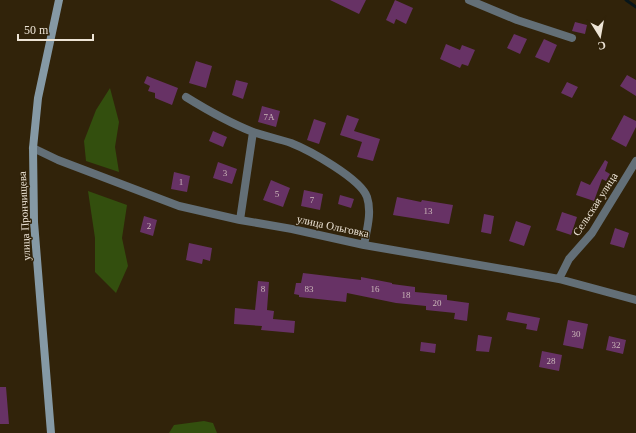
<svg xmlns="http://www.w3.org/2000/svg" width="636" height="433" viewBox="0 0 636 433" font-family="'Times New Roman',serif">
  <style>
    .green { fill: #334f0e }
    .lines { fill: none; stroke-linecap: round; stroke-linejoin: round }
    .stream { stroke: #08161a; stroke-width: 3 }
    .building { fill: #673265 }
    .street { stroke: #636f77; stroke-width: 8 }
    .secondary { stroke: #8599a5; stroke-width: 8 }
    .labels { text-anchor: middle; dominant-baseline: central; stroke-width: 3; stroke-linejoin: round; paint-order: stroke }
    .number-label { font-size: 9px; fill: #ccb8ba }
    .street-label { font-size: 11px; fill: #ede4d6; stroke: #31230a }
  </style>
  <rect width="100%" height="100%" fill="#31230a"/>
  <!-- green -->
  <path class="green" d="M 110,88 L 119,122 L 115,147 L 119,172 L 86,161 L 84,141 L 96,110 Z
    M 88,191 L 127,205 L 122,238 L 128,266 L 116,293 L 95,272 L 95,238 Z
    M 204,421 L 213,423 L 217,433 L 169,433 L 174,425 Z"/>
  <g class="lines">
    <!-- stream -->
    <path class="stream" d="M 626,0 L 636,7"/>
  </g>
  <!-- building -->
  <path class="building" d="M 330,0 L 366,0 L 359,14 Z
    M 395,0 L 413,8 L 406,24 L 396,19 L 394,24 L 386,20 Z
    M 575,22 L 587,25 L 585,34 L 572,31 Z
    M 514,34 L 527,39 L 520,54 L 507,48 Z
    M 544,39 L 557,45 L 549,63 L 535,57 Z
    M 446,44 L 460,50 L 462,45 L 475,50 L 468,66 L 462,64 L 460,68 L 440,59 Z
    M 196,61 L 212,66 L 206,88 L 189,83 Z
    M 627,75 L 636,80 L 636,96 L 620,86 Z
    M 147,76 L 178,88 L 172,105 L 155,98 L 155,93 L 148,91 L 150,86 L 144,83 Z
    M 236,80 L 248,83 L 243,99 L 232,95 Z
    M 567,82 L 578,87 L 572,98 L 561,93 Z
    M 262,106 L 280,111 L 276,127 L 258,122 Z
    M 347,115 L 359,119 L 354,131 L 380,139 L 373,161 L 357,157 L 362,142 L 340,135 Z
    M 624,115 L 636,121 L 636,127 L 626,147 L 611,139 Z
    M 314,119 L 326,123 L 319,144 L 307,140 Z
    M 213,131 L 227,137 L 223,147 L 209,141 Z
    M 605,160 L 608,162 L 605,171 L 610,174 L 606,181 L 602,179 L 594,201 L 576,195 L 581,181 L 590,185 Z
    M 218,162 L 237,169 L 232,184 L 213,178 Z
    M 174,172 L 190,176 L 187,192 L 171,189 Z
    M 271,180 L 290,188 L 283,207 L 263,200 Z
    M 304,190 L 323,194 L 320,210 L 301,206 Z
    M 340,195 L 354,199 L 351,208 L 338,204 Z
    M 397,197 L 421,202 L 422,200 L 453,205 L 449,224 L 393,215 Z
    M 562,212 L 577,217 L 571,235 L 556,230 Z
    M 484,214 L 494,216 L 491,234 L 481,232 Z
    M 144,216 L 157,220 L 153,236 L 140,232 Z
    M 516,221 L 531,226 L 524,246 L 509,241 Z
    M 615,228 L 629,233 L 624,248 L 610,244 Z
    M 189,243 L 212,248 L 210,261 L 203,259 L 202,264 L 186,260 Z
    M 303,273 L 361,280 L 361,277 L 392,283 L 392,284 L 415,287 L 415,292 L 447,295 L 447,300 L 469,303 L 467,321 L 454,319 L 455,313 L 426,310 L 426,306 L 396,303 L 347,293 L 346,302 L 299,297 L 299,295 L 294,294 L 296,283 L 301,283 Z
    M 258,281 L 269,282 L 267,310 L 274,311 L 273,319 L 295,321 L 294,333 L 261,330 L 262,326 L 234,324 L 235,308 L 255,310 Z
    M 508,312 L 540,318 L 537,331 L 526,329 L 527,324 L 506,320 Z
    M 568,320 L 588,324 L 583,349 L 563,345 Z
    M 478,335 L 492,337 L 489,352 L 476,351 Z
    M 609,336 L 626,340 L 623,354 L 606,350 Z
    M 421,342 L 436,344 L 435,353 L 420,351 Z
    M 542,351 L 562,355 L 559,371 L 539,367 Z
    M 0,387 L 6,387 L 9,424 L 0,424 Z"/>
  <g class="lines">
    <!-- street -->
    <path class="street" d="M 469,0 L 517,20 L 572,38
      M 186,97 C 207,110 230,123 253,132 C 265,136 279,139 291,143 C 309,150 361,179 367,197 C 372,212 367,229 364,245
      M 33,148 L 58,160 L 179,206 L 240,220 L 292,229 L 364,245 L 520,272 L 559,279 L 636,300
      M 240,220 L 253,132
      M 559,279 L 569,259 L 592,233 L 636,161"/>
    <!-- secondary -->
    <path class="secondary" d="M 51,433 L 34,222 L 33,148 L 38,98 L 59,0"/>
  </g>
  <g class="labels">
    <!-- number labels -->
    <g class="number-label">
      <text x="269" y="117">7А</text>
      <text x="225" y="173">3</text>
      <text x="181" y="182">1</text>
      <text x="277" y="194">5</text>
      <text x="312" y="200">7</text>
      <text x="428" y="211">13</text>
      <text x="149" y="226">2</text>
      <text x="263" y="289">8</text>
      <text x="309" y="289">83</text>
      <text x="375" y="289">16</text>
      <text x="406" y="295">18</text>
      <text x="437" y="303">20</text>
      <text x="576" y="334">30</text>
      <text x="616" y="345">32</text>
      <text x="551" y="361">28</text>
    </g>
    <!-- street labels -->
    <g class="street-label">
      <text transform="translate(595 204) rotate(-57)">Сельская улица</text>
      <text transform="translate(24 216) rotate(-93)">улица Прончищева</text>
      <text transform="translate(333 226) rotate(12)">улица Ольговка</text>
    </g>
  </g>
  <!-- north arrow -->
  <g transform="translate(600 36) rotate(169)" stroke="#31230a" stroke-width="3" paint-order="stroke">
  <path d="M0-3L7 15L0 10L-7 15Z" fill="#ede4d6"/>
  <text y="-6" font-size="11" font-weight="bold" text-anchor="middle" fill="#ede4d6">С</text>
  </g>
  <!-- scale -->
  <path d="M18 34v6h75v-6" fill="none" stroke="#ede4d6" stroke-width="2"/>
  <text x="24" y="34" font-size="12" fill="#ede4d6" stroke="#31230a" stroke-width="3" paint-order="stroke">50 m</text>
</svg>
